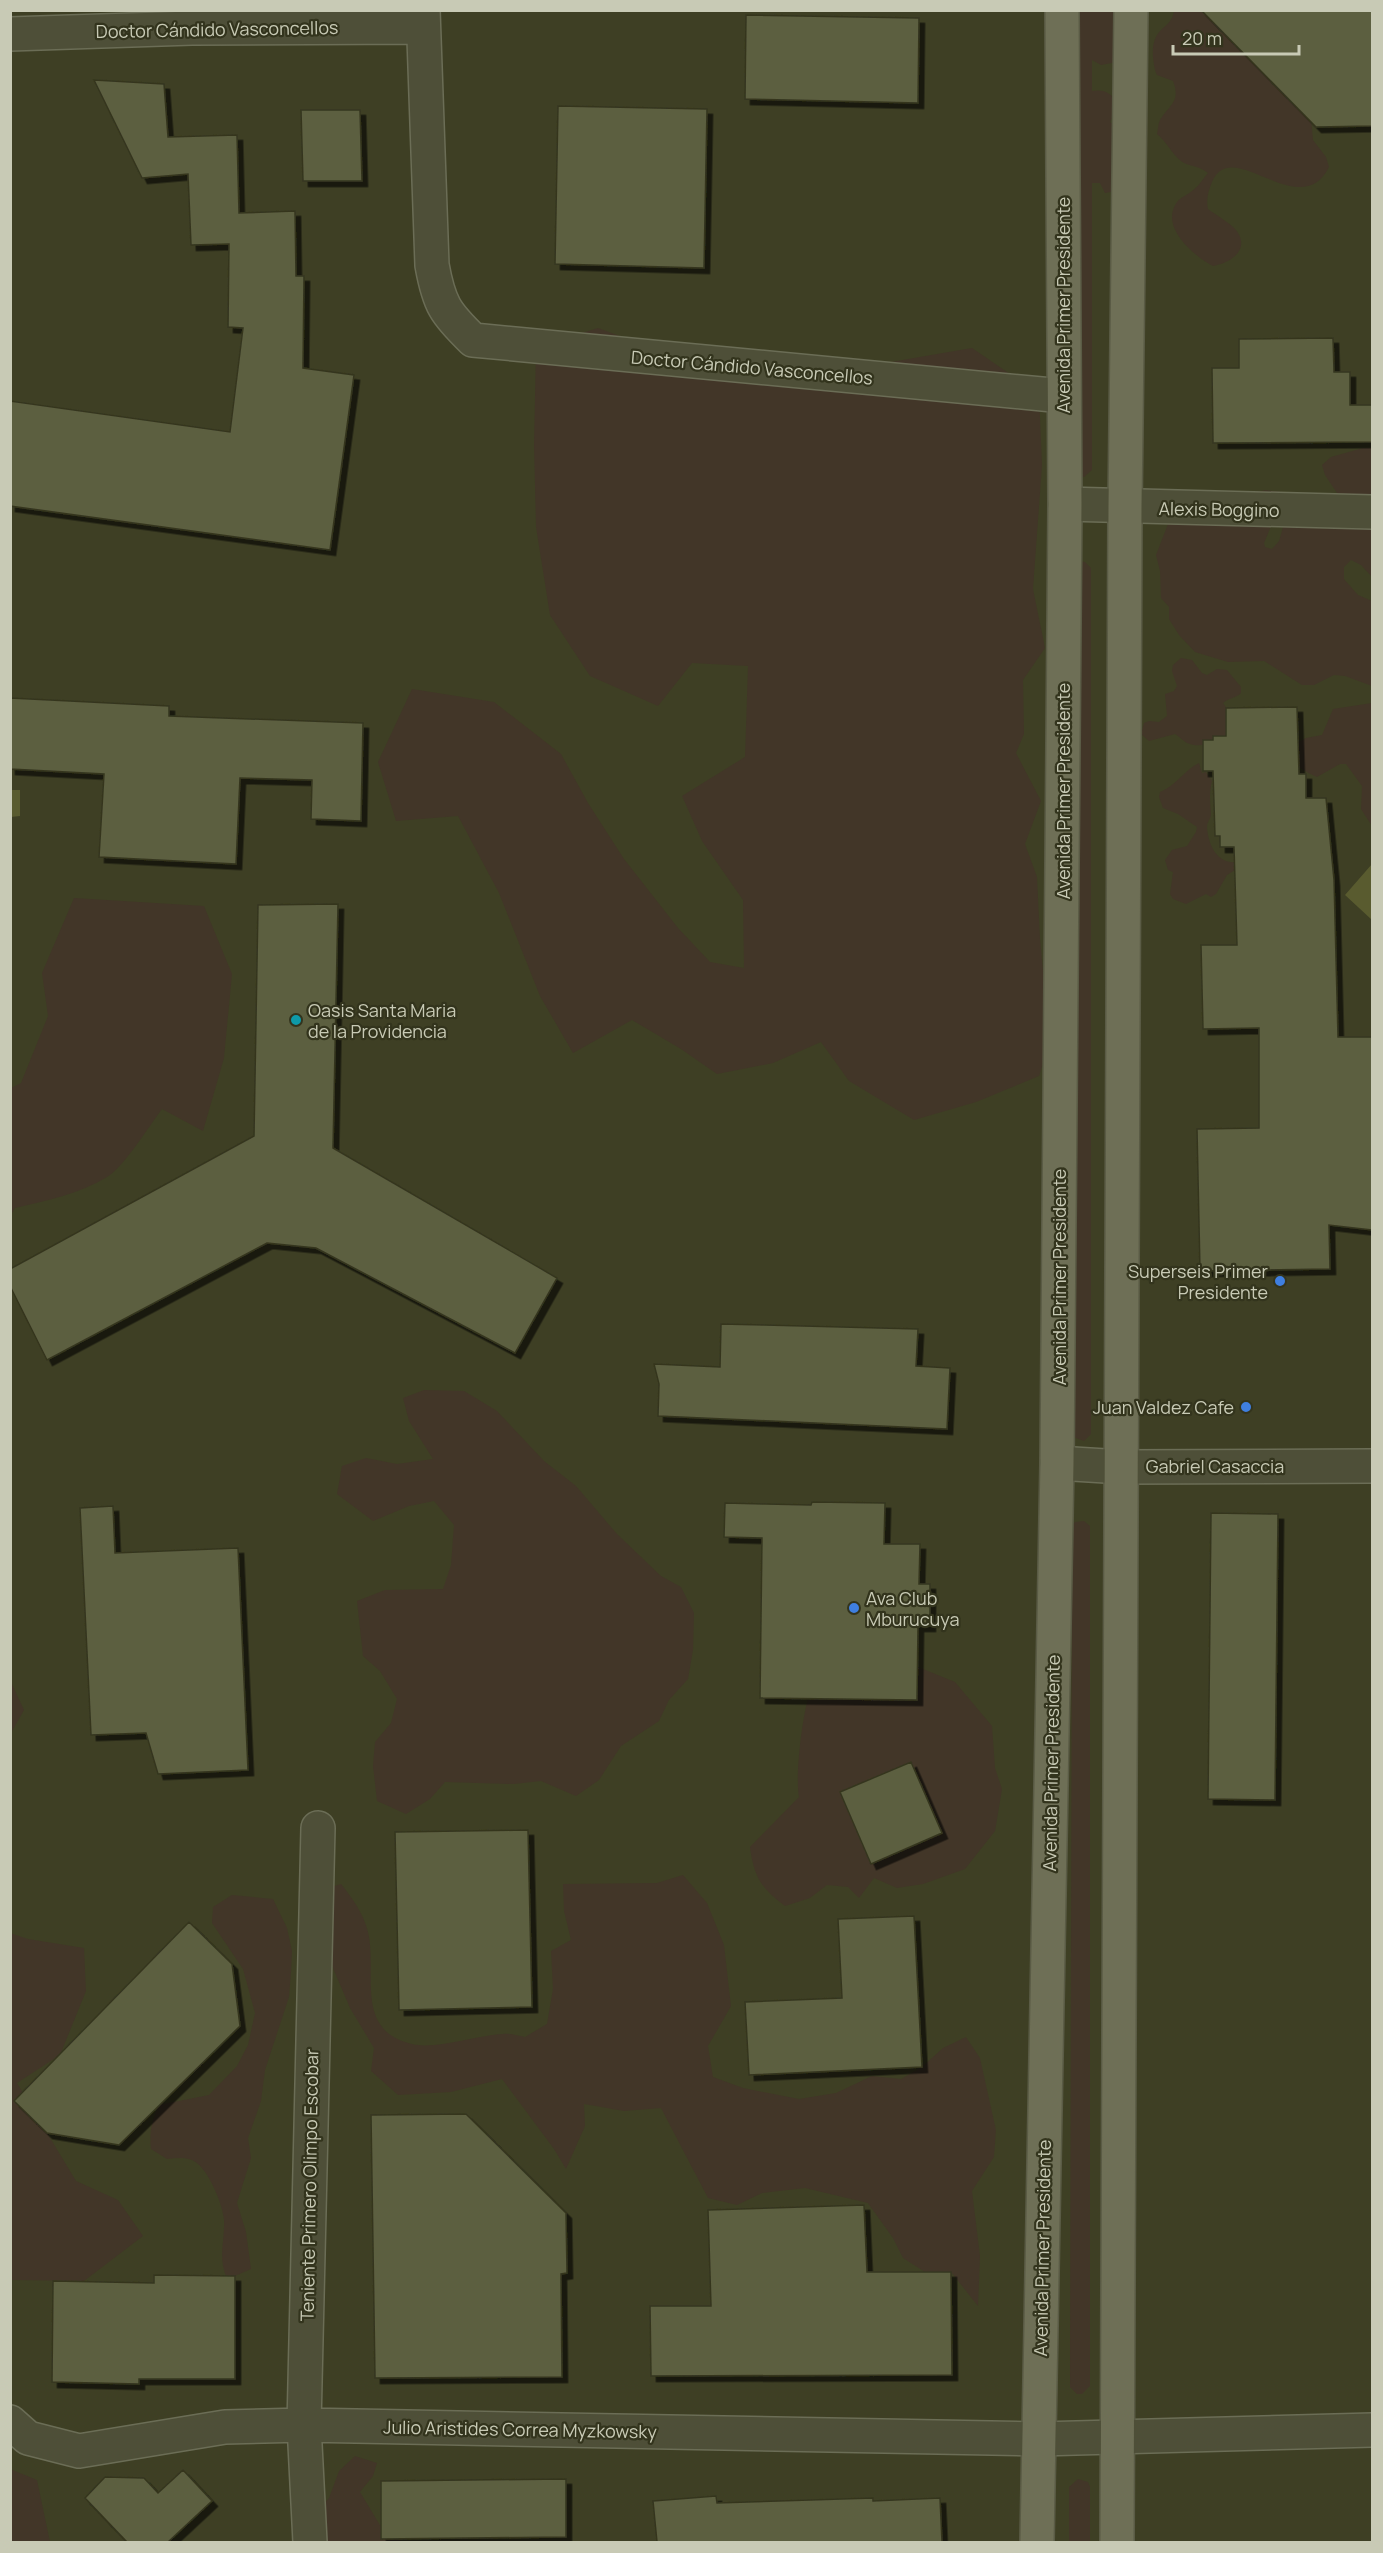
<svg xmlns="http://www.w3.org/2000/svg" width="1383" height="2553" viewBox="0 0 1383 2553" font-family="Manrope,sans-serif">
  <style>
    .green { fill: #423628 }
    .water { fill: #595b2f }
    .building { fill: #5c5e40; stroke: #35361f; stroke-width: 1.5; filter: url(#shadow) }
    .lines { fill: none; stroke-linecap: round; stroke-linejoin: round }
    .minor-casing { stroke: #6b6d56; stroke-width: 36 }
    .major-casing { stroke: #5a5b45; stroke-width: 36 }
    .minor { stroke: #4e4f38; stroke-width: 33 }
    .major { stroke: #6e6f56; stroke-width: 33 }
    .culture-dot { fill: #0f9aa8; stroke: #33341d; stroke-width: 2 }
    .shop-dot { fill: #3f7fe0; stroke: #33341d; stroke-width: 2 }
    .labels { text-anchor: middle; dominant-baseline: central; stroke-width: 4.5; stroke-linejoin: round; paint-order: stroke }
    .street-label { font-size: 18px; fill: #c8cab5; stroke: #33341d }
    .poi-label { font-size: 18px; fill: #c8cab5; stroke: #33341d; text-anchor: start }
  </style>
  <defs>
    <filter id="shadow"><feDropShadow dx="5.5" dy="5.5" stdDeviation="0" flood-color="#0009"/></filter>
  </defs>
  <rect width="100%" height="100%" fill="#3e3f24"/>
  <!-- green -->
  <path class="green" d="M 1074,11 L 1124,11 L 1121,57 L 1112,63 L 1101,65 L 1092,60 L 1092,91 C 1103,89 1109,92 1116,100 L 1116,111 L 1110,122 L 1118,127 L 1116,191 L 1105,193 L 1100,183 L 1092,183 L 1092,470 L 1084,477 L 1080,477 Z
    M 1174,11 L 1214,11 L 1221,28 L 1235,46 L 1311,118 L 1313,140 L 1326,157 L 1329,167 C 1300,225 1232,134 1212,182 C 1208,192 1206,199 1208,209 C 1217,216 1229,222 1236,230 C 1251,249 1231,263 1213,266 C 1194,256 1159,227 1177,202 C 1181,197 1187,195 1192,191 C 1198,187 1203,179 1208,173 C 1198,165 1189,167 1181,161 C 1171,153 1167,142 1157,134 C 1158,130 1158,124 1160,120 C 1170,104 1181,102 1173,81 L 1157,75 C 1154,69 1154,64 1153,57 C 1151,25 1171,31 1174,11 Z
    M 598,328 L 691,362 L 862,367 L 972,348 L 1039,394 L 1042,465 L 1033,589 L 1045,648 L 1023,680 L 1024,734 L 1016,753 L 1041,801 L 1025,844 L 1037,877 L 1040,939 L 1050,1042 L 1039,1076 L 976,1102 L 914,1120 L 849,1081 L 821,1042 L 773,1063 L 717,1074 L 681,1049 L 632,1020 L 573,1053 L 540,996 L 499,893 L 458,816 L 396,821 L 378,762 L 412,689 L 494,702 L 561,754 L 588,803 L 624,859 L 678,928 L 710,962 L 744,968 L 743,900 L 702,841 L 682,796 L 745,757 L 748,666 L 692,663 L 658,706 L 590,676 L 550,615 L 536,527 L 534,445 L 536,347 Z
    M 1363,448 L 1372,448 L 1372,577 L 1361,565 L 1351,560 L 1344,567 L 1344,579 L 1358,595 L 1372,601 L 1372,686 L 1345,676 L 1334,675 L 1314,685 L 1302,685 L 1264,661 L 1228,662 L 1195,652 L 1179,635 L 1169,619 L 1169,607 L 1161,598 L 1160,571 L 1156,555 L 1170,519 L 1265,490 L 1281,492 L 1283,497 L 1264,543 L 1265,547 L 1272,549 L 1279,541 L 1285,520 L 1329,500 L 1337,493 L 1325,475 L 1322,465 L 1331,457 Z
    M 1080,561 L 1085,562 L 1091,568 L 1091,1434 L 1084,1441 L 1073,1437 Z
    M 1181,658 L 1192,660 L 1202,673 L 1207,675 L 1217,669 L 1227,670 L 1241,687 L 1241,693 C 1236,698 1229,698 1223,703 L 1232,716 L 1226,736 C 1213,742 1202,749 1187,743 C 1182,740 1180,737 1175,734 L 1149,741 L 1141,734 L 1144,723 L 1149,721 L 1159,722 L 1167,716 L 1165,694 L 1174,691 L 1177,686 L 1172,671 L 1173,665 Z
    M 1372,703 L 1372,826 L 1361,809 L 1362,786 L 1346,764 L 1340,764 L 1317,777 C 1297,768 1294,765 1296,744 L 1306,738 L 1322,735 L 1333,709 Z
    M 1199,763 L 1202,773 L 1206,772 L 1212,781 C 1209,793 1210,801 1211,814 C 1211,819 1207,821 1207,827 C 1208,843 1216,864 1236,862 L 1240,867 L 1227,875 L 1216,894 L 1211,897 L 1206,894 L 1186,904 L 1173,899 L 1170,894 L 1173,872 L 1168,870 L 1165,860 L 1172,850 L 1187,846 L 1196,832 L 1197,827 L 1178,814 L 1163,808 L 1159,797 L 1160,792 C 1176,786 1184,770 1199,763 Z
    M 74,898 L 204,906 L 232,974 L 224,1058 L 203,1131 L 162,1109 C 149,1126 124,1167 107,1177 C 79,1194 46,1201 15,1208 L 11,1215 L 11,1088 L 21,1083 L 48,1016 L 42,973 Z
    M 424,1390 L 464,1391 L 497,1411 L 544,1461 L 576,1486 L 617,1534 L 661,1576 L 681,1587 L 694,1613 L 693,1650 L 688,1679 L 669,1700 L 659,1721 L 621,1746 L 599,1780 L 576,1796 L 541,1781 L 514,1784 L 445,1782 L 430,1799 L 406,1814 L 377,1801 L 373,1766 L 375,1742 L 391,1723 L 397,1699 L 380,1671 L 363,1656 L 357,1601 L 385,1590 L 443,1589 L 451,1565 L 454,1525 L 434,1501 L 409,1506 L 373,1521 L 337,1494 L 342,1466 L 366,1458 L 397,1464 L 433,1459 L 409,1421 L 403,1398 Z
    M 1084,1521 L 1090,1526 L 1090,2386 L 1082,2394 L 1077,2394 L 1070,2387 L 1072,1525 L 1075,1522 Z
    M 870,1662 L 918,1667 L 955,1682 L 992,1726 L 995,1768 L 1002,1789 L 995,1831 L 965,1869 L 923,1884 L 897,1888 L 874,1878 L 859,1898 L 848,1887 L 827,1885 L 810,1898 L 785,1906 C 761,1888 754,1877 750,1847 L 799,1797 C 795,1777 802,1719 808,1699 C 810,1693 814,1687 817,1682 Z
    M 10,1680 L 24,1710 L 11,1733 L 10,1733 Z
    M 683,1875 L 707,1903 L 724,1945 L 731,2006 L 708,2046 L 713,2077 L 743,2088 L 799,2099 L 836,2093 L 872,2076 L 901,2079 L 922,2067 L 943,2048 L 966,2037 L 980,2058 L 996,2130 L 994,2157 L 972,2191 L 980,2256 L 978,2306 L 951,2272 L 925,2272 L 903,2258 L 893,2238 L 868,2203 L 805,2188 L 762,2193 L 737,2205 L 708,2198 L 661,2108 L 624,2111 L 584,2104 L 585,2126 L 566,2169 L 554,2149 L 502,2079 L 451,2092 L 398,2095 L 371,2071 L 374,2048 L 350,2008 L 330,1961 L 314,1892 L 341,1884 C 353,1899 363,1913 368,1932 C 378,1973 353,2030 412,2044 C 435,2050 478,2035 503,2034 C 510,2033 518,2036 525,2037 L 547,2024 L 553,1989 L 551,1951 L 571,1940 L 564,1911 L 563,1884 L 657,1883 Z
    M 232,1895 L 273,1899 L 287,1928 L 292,1951 L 291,1972 L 289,1997 L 265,2070 L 261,2101 L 248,2138 L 251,2158 L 237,2203 L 246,2232 L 251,2269 L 235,2276 L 226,2276 C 218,2255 225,2241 224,2220 C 223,2205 210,2174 198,2164 C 189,2156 178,2158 167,2159 L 151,2149 C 149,2132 152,2120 159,2105 L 209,2095 L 237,2066 L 248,2045 L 255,2013 L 243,1969 L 212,1923 L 213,1907 Z
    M 10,1933 L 28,1939 L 84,1948 L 86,1991 L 60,2055 L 17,2083 L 76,2181 L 118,2200 L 143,2236 L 84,2281 L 11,2280 Z
    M 355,2456 L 377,2463 L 373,2476 L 360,2492 L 381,2527 L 402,2542 L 298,2542 L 317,2511 L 329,2498 L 339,2471 Z
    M 10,2469 L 37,2480 L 50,2542 L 11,2542 Z
    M 1078,2479 L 1088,2482 L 1090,2487 L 1090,2542 L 1069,2542 L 1069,2487 Z"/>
  <!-- water -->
  <path class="water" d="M 11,790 L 20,790 L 20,816 L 11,817 Z
    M 1372,864 L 1372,920 L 1345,895 Z"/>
  <!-- building -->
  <path class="building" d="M 1201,10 L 1372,10 L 1372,126 L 1316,127 Z
    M 746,15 L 919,18 L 918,103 L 745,99 Z
    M 94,80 L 164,84 L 168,137 L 237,135 L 239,213 L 295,211 L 296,276 L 304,276 L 303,368 L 354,375 L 330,550 L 10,506 L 10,401 L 230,432 L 243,328 L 228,327 L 229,244 L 191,245 L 188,174 L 142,178 Z
    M 558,106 L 707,109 L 704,268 L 555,264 Z
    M 301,110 L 360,110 L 362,181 L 303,181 Z
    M 1333,338 L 1334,372 L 1350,372 L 1350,405 L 1372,405 L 1372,442 L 1213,443 L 1212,368 L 1239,368 L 1239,339 Z
    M 10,698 L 169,706 L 169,716 L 363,723 L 361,821 L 311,819 L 312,780 L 240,778 L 236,864 L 99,857 L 104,774 L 10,769 Z
    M 1297,707 L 1299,774 L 1306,774 L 1306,798 L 1326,798 L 1334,880 L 1338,1037 L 1372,1037 L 1372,1230 L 1329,1225 L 1330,1269 L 1200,1271 L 1197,1129 L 1259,1128 L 1259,1028 L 1203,1029 L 1201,945 L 1237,945 L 1234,847 L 1220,847 L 1220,836 L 1215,836 L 1213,771 L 1203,771 L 1203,740 L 1213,740 L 1213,736 L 1226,736 L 1226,708 Z
    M 338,904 L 333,1148 L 557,1278 L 515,1353 L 316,1248 L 267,1243 L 47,1360 L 10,1286 L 10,1269 L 254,1136 L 258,905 Z
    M 721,1324 L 918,1329 L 916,1366 L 950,1368 L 947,1429 L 658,1416 L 659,1384 L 654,1364 L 720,1367 Z
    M 812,1502 L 885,1503 L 884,1544 L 920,1544 L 919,1584 L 930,1584 L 930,1626 L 918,1626 L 917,1700 L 760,1698 L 762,1538 L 724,1537 L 725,1503 L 811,1505 Z
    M 113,1506 L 115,1553 L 238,1548 L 248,1770 L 158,1774 L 146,1733 L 91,1735 L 80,1508 Z
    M 1211,1513 L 1278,1514 L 1275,1800 L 1208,1799 Z
    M 911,1762 L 942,1833 L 871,1864 L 840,1792 Z
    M 528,1830 L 532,2007 L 399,2010 L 395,1832 Z
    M 914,1916 L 922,2067 L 749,2075 L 745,2002 L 842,1998 L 838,1919 Z
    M 189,1922 L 232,1964 L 240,2026 L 119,2145 L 47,2133 L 14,2101 Z
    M 466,2114 L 566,2213 L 567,2273 L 561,2274 L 562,2377 L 375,2378 L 371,2115 Z
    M 864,2205 L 867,2272 L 951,2272 L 952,2375 L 651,2376 L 650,2306 L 711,2306 L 708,2210 Z
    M 154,2275 L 235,2276 L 235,2379 L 139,2379 L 139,2384 L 52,2382 L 53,2281 L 154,2283 Z
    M 183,2470 L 212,2501 L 168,2542 L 127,2542 L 85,2498 L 105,2477 L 144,2478 L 158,2493 Z
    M 566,2479 L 566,2537 L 381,2539 L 381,2481 Z
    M 716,2496 L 717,2503 L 873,2498 L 873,2501 L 940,2498 L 942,2542 L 657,2542 L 653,2501 Z"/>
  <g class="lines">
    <!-- minor casing -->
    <g class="minor-casing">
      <path id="minor" d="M 423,10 L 432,265 C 439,304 445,313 473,340 L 1063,396
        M 10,34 L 192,28 L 423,27
        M 1065,504 L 1372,512
        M 1057,1463 L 1122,1467 L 1372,1466
        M 10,2422 L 28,2438 L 79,2451 L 225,2427 L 304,2425 L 1039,2439 L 1372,2430
        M 310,2542 L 304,2425 L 318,1828"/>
    </g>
    <!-- major casing -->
    <g class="major-casing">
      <path id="major" d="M 1037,2542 L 1057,1463 L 1065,504 L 1062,10
        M 1117,2542 L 1125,507 L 1131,10"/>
    </g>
    <!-- minor -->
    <use href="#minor" class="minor"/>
    <!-- major -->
    <use href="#major" class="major"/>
  </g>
  <!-- markers -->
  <circle class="culture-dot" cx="296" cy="1020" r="6"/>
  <g class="shop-dot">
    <circle cx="1280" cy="1281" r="6"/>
    <circle cx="1246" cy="1407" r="6"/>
    <circle cx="854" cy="1608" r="6"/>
  </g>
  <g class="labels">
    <!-- street labels -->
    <g class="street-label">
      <text transform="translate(217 29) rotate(-1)">Doctor Cándido Vasconcellos</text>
      <text transform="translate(1063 305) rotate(-90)">Avenida Primer Presidente</text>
      <text transform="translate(752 367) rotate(5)">Doctor Cándido Vasconcellos</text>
      <text transform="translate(1219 509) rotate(1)">Alexis Boggino</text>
      <text transform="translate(1063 791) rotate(-90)">Avenida Primer Presidente</text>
      <text transform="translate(1059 1277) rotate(-90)">Avenida Primer Presidente</text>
      <text x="1215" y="1466">Gabriel Casaccia</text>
      <text transform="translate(1051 1763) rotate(-89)">Avenida Primer Presidente</text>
      <text transform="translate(309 2185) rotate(-89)">Teniente Primero Olimpo Escobar</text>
      <text transform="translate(1042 2248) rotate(-89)">Avenida Primer Presidente</text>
      <text transform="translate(520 2429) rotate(1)">Julio Aristides Correa Myzkowsky</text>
    </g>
    <!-- poi labels -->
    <g class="poi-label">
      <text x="308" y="1010">Oasis Santa Maria<tspan x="308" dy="21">de la Providencia</tspan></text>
      <text x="1268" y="1271" text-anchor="end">Superseis Primer<tspan x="1268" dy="21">Presidente</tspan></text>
      <text x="1234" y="1407" text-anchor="end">Juan Valdez Cafe</text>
      <text x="866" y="1598">Ava Club<tspan x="866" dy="21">Mburucuya</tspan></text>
    </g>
  </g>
  <!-- border -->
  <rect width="1383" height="2553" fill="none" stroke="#c8cab5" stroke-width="24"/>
  <!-- scale -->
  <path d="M1173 45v9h126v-9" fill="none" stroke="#c8cab5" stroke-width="3"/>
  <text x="1182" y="45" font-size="18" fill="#c8cab5" stroke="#33341d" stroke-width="4.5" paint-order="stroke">20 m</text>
</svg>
